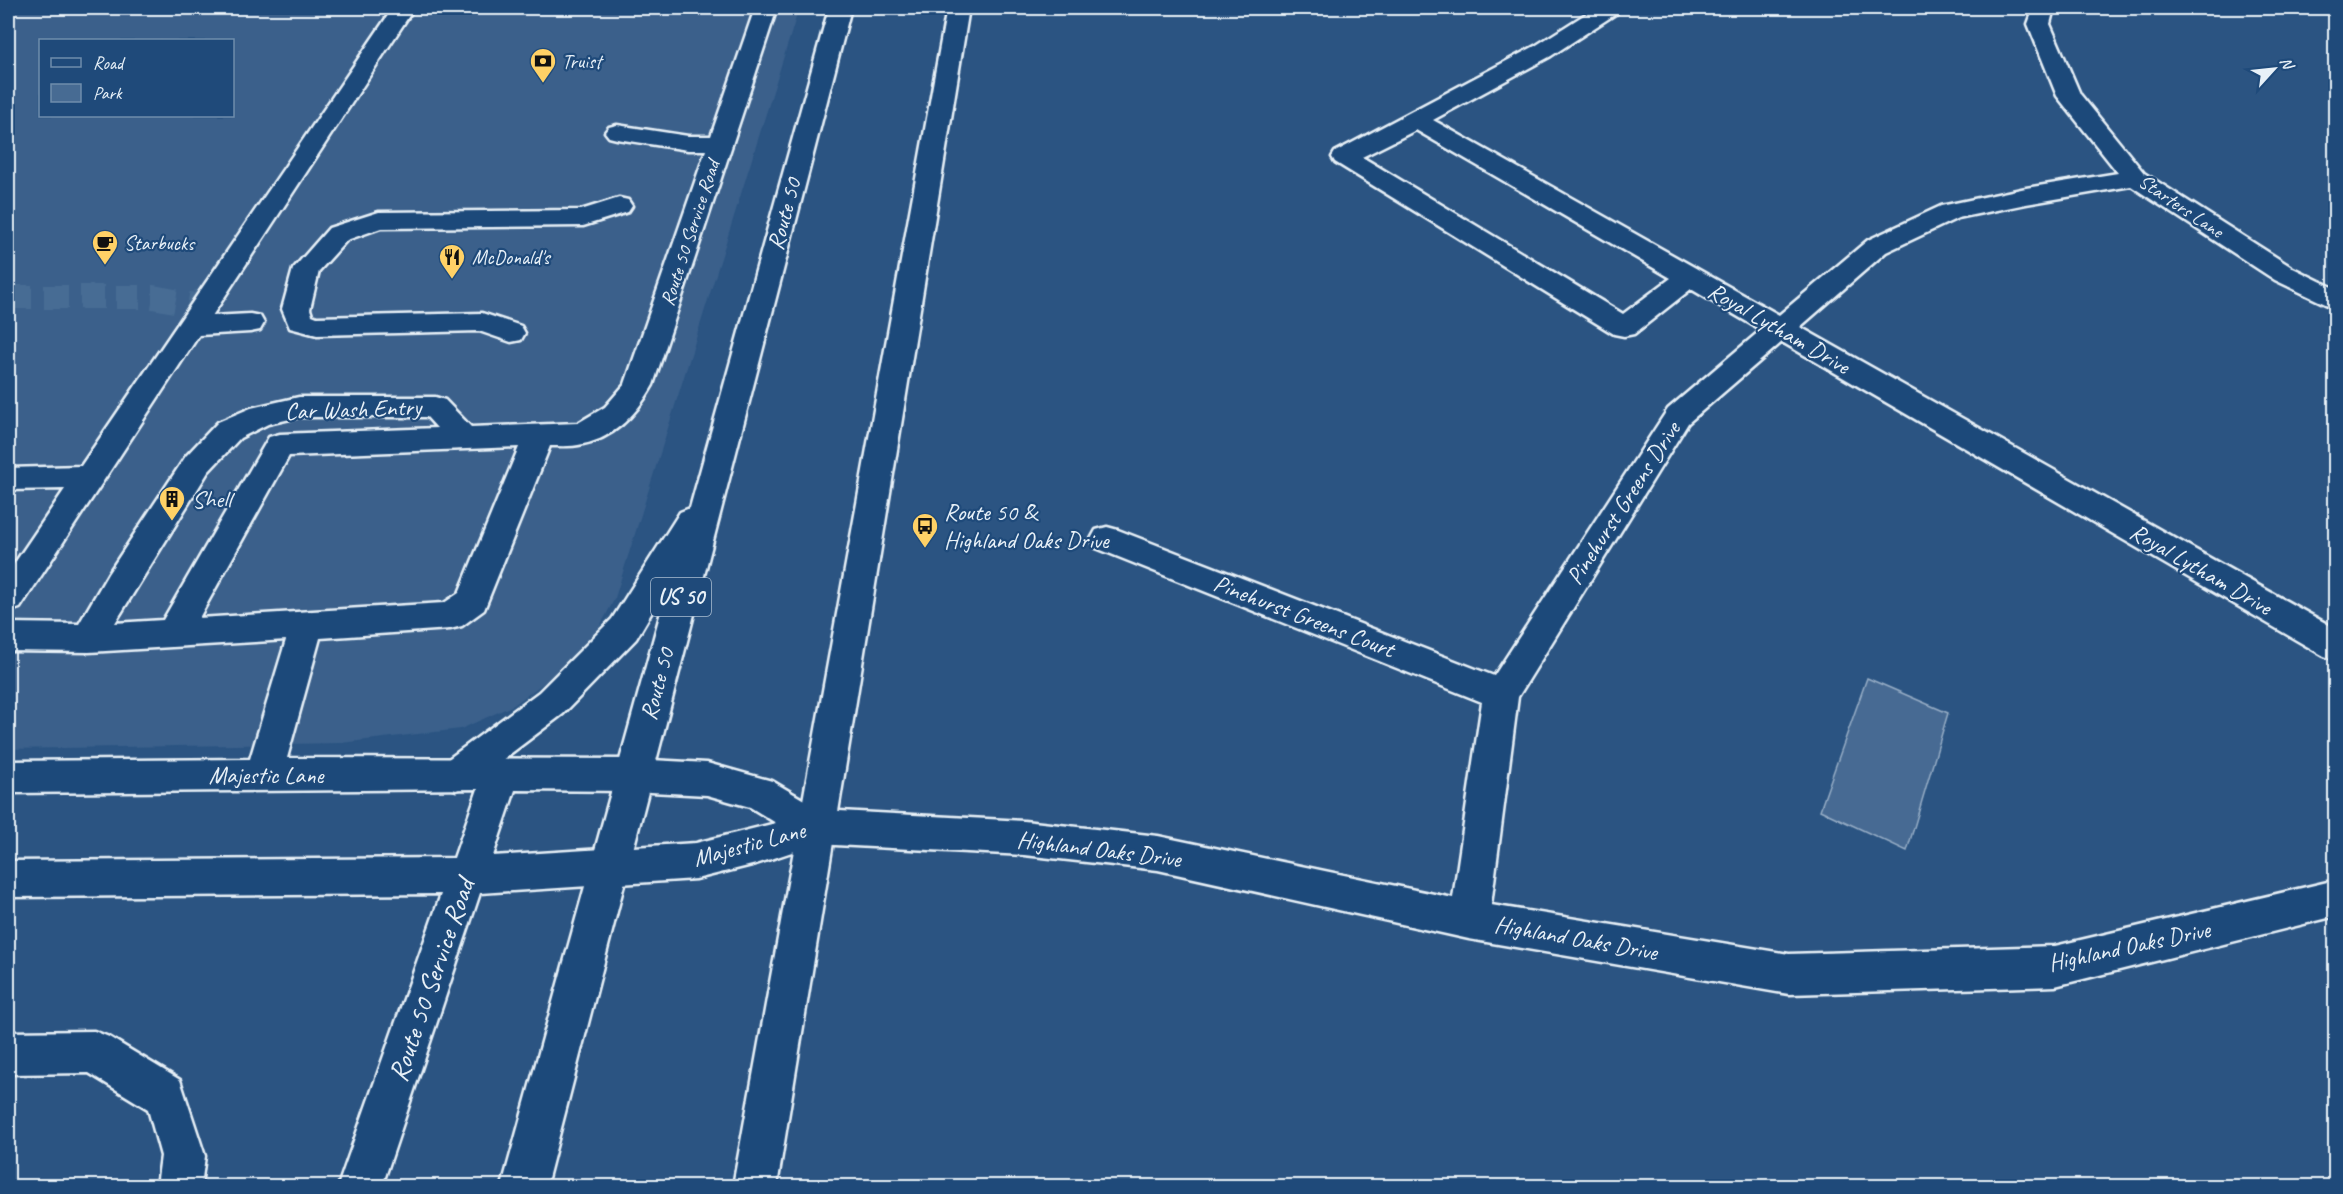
<svg xmlns="http://www.w3.org/2000/svg" width="2343" height="1194" viewBox="0 0 2343 1194" font-family="Caveat,sans-serif">
  <style>
    .built { fill: #3a608b; fill-rule: evenodd }
    .green { fill: #476b93; stroke: #98aec6; stroke-width: 1.5 }
    .lines { fill: none; stroke-linecap: round; stroke-linejoin: round }
    .minor-tunnel-far1 { stroke: #476c94; stroke-width: 24; stroke-dasharray: 24 12; stroke-linecap: butt }
    .minor-tunnel { stroke: #476c94; stroke-width: 31; stroke-dasharray: 31 16; stroke-linecap: butt }
    .minor-casing { stroke: #e8f1f8; stroke-width: 5 }
    .highway-casing { stroke: #e8f1f8; stroke-width: 5 }
    .minor { fill: #1f4a7a; fill-rule: evenodd }
    .highway { fill: #1f4a7a; fill-rule: evenodd }
    .labels { text-anchor: middle; dominant-baseline: central; stroke-width: 4.5; stroke-linejoin: round; paint-order: stroke }
    .far-poi-label { font-size: 20px; fill: #e8f1f8; stroke: #1f4a7a; text-anchor: start }
    .far-street-label { font-size: 20px; fill: #e8f1f8; stroke: #1f4a7a }
    .shield { fill: #1f4a7a; stroke: #acbfd2; stroke-width: 1.5 }
    .shield-label { font-size: 22px; font-weight: bold; fill: #e8f1f8 }
    .street-label { font-size: 24px; fill: #e8f1f8; stroke: #1f4a7a }
    .poi-label { font-size: 24px; fill: #e8f1f8; stroke: #1f4a7a; text-anchor: start }
    .near-street-label { font-size: 28px; fill: #e8f1f8; stroke: #1f4a7a }
  </style>
  <rect width="100%" height="100%" fill="#2b5482"/>
  <filter id="ink" filterUnits="userSpaceOnUse"><feTurbulence type="fractalNoise" baseFrequency=".0167" numOctaves="2"/><feDisplacementMap in="SourceGraphic" scale="12" xChannelSelector="R" yChannelSelector="G"/><feConvolveMatrix kernelMatrix="1 2 1 2 8 2 1 2 1" color-interpolation-filters="sRGB"/></filter>
  <g filter="url(#ink)">
    <!-- built -->
    <path class="built" d="M 8,8 L 799,8 L 615,598 L 597,632 L 561,670 L 514,705 L 461,729 L 341,743 L 8,749 ZM 40,40 L 232,40 L 232,116 L 40,116 Z"/>
    <!-- green -->
    <path class="green" d="M 1867,678 L 1948,713 L 1907,851 L 1820,810 Z"/>
    <g class="lines">
      <!-- minor-tunnel-far1 -->
      <path class="minor-tunnel-far1" d="M 8,297 L 153,297 L 200,306"/>
      <!-- minor-tunnel -->
      <path class="minor-tunnel" d="M 192,305 L 204,307"/>
      <!-- minor casing -->
      <g class="minor-casing">
        <path id="minor" d="M 393,8 L 414,8 L 212,316 L 250,314 L 260,316 L 264,323 L 260,330 L 250,332 L 199,335 L 20,608 L 8,612 L 8,573 L 65,489 L 8,490 L 8,468 L 81,466 Z
          M 755,8 L 777,8 L 653,385 C 638,412 615,438 583,444 C 572,447 561,446 550,446 L 484,610 L 462,626 L 450,629 L 320,638 L 287,758 L 632,759 L 707,763 L 772,781 L 821,810 L 1024,821 L 1158,836 L 1453,898 L 1482,702 L 1096,548 L 1091,539 L 1096,530 L 1107,527 L 1118,530 L 1494,676 L 1668,409 L 1761,330 L 1691,289 L 1634,334 L 1624,336 L 1614,334 L 1335,162 L 1332,157 L 1335,152 L 1535,46 L 1595,8 L 1619,8 L 1617,13 L 1551,56 L 1433,120 L 1779,315 L 1868,240 L 1941,206 L 2026,188 L 2118,173 L 2057,96 L 2028,24 L 2034,8 L 2054,8 L 2050,24 L 2080,94 L 2144,173 L 2293,268 L 2336,289 L 2336,309 L 2275,280 L 2131,186 L 2026,204 L 1958,218 L 1886,252 L 1800,327 L 2336,629 L 2336,660 L 2324,656 L 1782,342 L 1688,423 L 1518,697 L 1491,905 L 1789,954 L 2055,946 L 2336,880 L 2336,916 L 2055,986 L 1789,994 L 1469,939 L 1158,870 L 1024,855 L 816,844 L 756,864 L 696,879 L 480,893 L 382,1186 L 338,1186 L 441,894 L 8,897 L 8,861 L 454,858 L 478,789 L 8,793 L 8,761 L 250,759 L 286,640 L 89,652 L 8,651 L 8,623 L 79,624 L 108,574 L 186,456 L 218,422 L 251,408 L 299,397 L 435,397 L 445,400 L 471,427 L 578,423 L 605,407 L 625,384 L 706,150 L 688,150 L 617,139 L 609,137 L 605,132 L 609,127 L 617,125 L 688,136 L 711,136 ZM 1416,130 L 1671,278 L 1623,314 L 1362,157 ZM 299,417 L 427,417 L 437,428 L 280,434 L 269,437 L 163,620 L 115,623 L 208,472 L 240,438 L 268,424 ZM 519,447 L 459,593 L 444,603 L 199,618 L 289,456 ZM 515,790 L 632,791 L 707,795 L 750,807 L 776,823 L 696,843 L 493,856 Z
          M 619,198 L 628,200 L 632,206 L 628,212 L 583,226 L 381,228 L 347,240 L 319,271 L 310,309 L 312,315 L 317,317 L 482,313 L 521,326 L 525,333 L 521,340 L 511,342 L 479,331 L 317,335 L 290,328 L 282,309 L 293,269 L 329,228 L 379,212 L 581,210 Z
          M 94,1031 L 109,1037 L 180,1080 L 205,1156 L 201,1186 L 157,1186 L 161,1156 L 148,1109 L 89,1073 L 8,1074 L 8,1032 Z"/>
      </g>
      <!-- highway casing -->
      <g class="highway-casing">
        <path id="highway" d="M 829,8 L 851,8 L 546,1186 L 502,1186 L 669,583 L 636,639 L 563,714 L 469,785 L 456,790 L 443,785 L 438,774 L 443,763 L 539,692 L 612,619 L 680,512 L 690,508 Z
          M 947,8 L 969,8 L 777,1186 L 733,1186 Z"/>
      </g>
      <!-- minor -->
      <use href="#minor" class="minor"/>
      <!-- highway -->
      <use href="#highway" class="highway"/>
    </g>
  </g>
  <!-- icons -->
  <defs>
    <g id="bank-pin" transform="scale(1.35)"><path d="M0 17L-7.5 6A9.5 9.5 0 1 1 7.5 6Z" fill="#ffd166" stroke="#1f4a7a"/><path d="M-6-4H6V4H-6ZM0-2.3a2.3 2.3 0 1 0 0 4.6a2.3 2.3 0 1 0 0-4.6Z" fill="#111"/></g>
    <g id="cafe-pin" transform="scale(1.35)"><path d="M0 17L-7.5 6A9.5 9.5 0 1 1 7.5 6Z" fill="#ffd166" stroke="#1f4a7a"/><path d="M-5.5-4.5H6V0H3Q3 3.5 0 3.5H-2.5Q-5.5 3.5-5.5 0ZM3-3.2v2h1.7v-2ZM-6 4.5H4V6H-6Z" fill="#111"/></g>
    <g id="restaurant-pin" transform="scale(1.35)"><path d="M0 17L-7.5 6A9.5 9.5 0 1 1 7.5 6Z" fill="#ffd166" stroke="#1f4a7a"/><path d="M-5-6h1v4h1v-4h1v4h1v-4h1v5L-1.5 .5V6h-2V.5L-5-1ZM5-6V6H3V1.5H1.5Q1.5-4 5-6Z" fill="#111"/></g>
    <g id="building-pin" transform="scale(1.35)"><path d="M0 17L-7.5 6A9.5 9.5 0 1 1 7.5 6Z" fill="#ffd166" stroke="#1f4a7a"/><path d="M-4-6H4V6H1V3H-1V6H-4ZM-2.5-4.3h1.7v1.8h-1.7ZM.8-4.3h1.7v1.8H.8ZM-2.5-1h1.7V.8h-1.7ZM.8-1h1.7V.8H.8Z" fill="#111"/></g>
    <g id="bus-pin" transform="scale(1.35)"><path d="M0 17L-7.5 6A9.5 9.5 0 1 1 7.5 6Z" fill="#ffd166" stroke="#1f4a7a"/><path d="M-5-6H5V4H4V6H2V4H-2V6H-4V4H-5ZM-3.5-4V0h7V-4ZM-3.5 1.2v1.5H-2V1.2ZM2 1.2v1.5H3.5V1.2Z" fill="#111"/></g>
  </defs>
  <g fill-rule="evenodd">
    <use href="#bank-pin" x="543" y="61"/>
    <use href="#cafe-pin" x="105" y="243"/>
    <use href="#restaurant-pin" x="452" y="257"/>
    <use href="#building-pin" x="172" y="499"/>
    <use href="#bus-pin" x="925" y="526"/>
  </g>
  <g class="labels">
    <!-- far-poi labels -->
    <g class="far-poi-label">
      <text x="562" y="61">Truist</text>
      <text x="124" y="243">Starbucks</text>
      <text x="472" y="257">McDonald's</text>
    </g>
    <!-- far-street labels -->
    <g class="far-street-label">
      <text transform="translate(2181 206) rotate(34)">Starters Lane</text>
      <text transform="translate(690 233) rotate(-72)">Route 50 Service Road</text>
    </g>
    <!-- shield labels -->
    <rect class="shield" x="651" y="578" width="60" height="38" rx="4.5"/>
    <g class="shield-label">
      <text x="681" y="597">US 50</text>
    </g>
    <!-- street labels -->
    <g class="street-label">
      <text transform="translate(784 214) rotate(-75)">Route 50</text>
      <text transform="translate(1779 328) rotate(30)">Royal Lytham Drive</text>
      <text transform="translate(353 409) rotate(-2)">Car Wash Entry</text>
      <text transform="translate(1623 503) rotate(-57)">Pinehurst Greens Drive</text>
      <text transform="translate(2201 569) rotate(30)">Royal Lytham Drive</text>
      <text transform="translate(1304 616) rotate(21)">Pinehurst Greens Court</text>
      <text transform="translate(657 684) rotate(-75)">Route 50</text>
      <text x="266" y="775">Majestic Lane</text>
      <text transform="translate(749 844) rotate(-15)">Majestic Lane</text>
      <text transform="translate(1099 849) rotate(7)">Highland Oaks Drive</text>
      <text transform="translate(1576 938) rotate(10)">Highland Oaks Drive</text>
      <text transform="translate(2129 946) rotate(-12)">Highland Oaks Drive</text>
    </g>
    <!-- poi labels -->
    <g class="poi-label">
      <text x="192" y="499">Shell</text>
      <text x="944" y="512">Route 50 &amp;<tspan x="944" dy="28">Highland Oaks Drive</tspan></text>
    </g>
    <!-- near-street labels -->
    <g class="near-street-label">
      <text transform="translate(431 980) rotate(-71)">Route 50 Service Road</text>
    </g>
  </g>
  <!-- margin -->
  <rect width="2343" height="1194" fill="none" stroke="#1f4a7a" stroke-width="30"/>
  <rect x="15" y="15" width="2313" height="1164" fill="none" stroke="#e8f1f8" stroke-width="2" filter="url(#ink)"/>
  <!-- legend -->
  <rect x="39" y="39" width="195" height="78" fill="#1f4a7a" stroke="#6f8dac" stroke-width="1.5"/>
  <rect x="51" y="58" width="30" height="9" fill="#1f4a7a" stroke="#6f8dac" stroke-width="1.5"/>
  <text x="93" y="69" font-size="18" fill="#e8f1f8">Road</text>
  <rect x="51" y="84" width="30" height="18" fill="#476b93" stroke="#6f8dac" stroke-width="1.5"/>
  <text x="93" y="99" font-size="18" fill="#e8f1f8">Park</text>
  <!-- north arrow -->
  <g transform="translate(2274 69) rotate(63)" stroke="#1f4a7a" stroke-width="4.5" paint-order="stroke">
  <path d="M0-4.5L10 22L0 15L-10 22Z" fill="#e8f1f8"/>
  <text y="-9" font-size="16" font-weight="bold" text-anchor="middle" fill="#e8f1f8">N</text>
  </g>
</svg>
